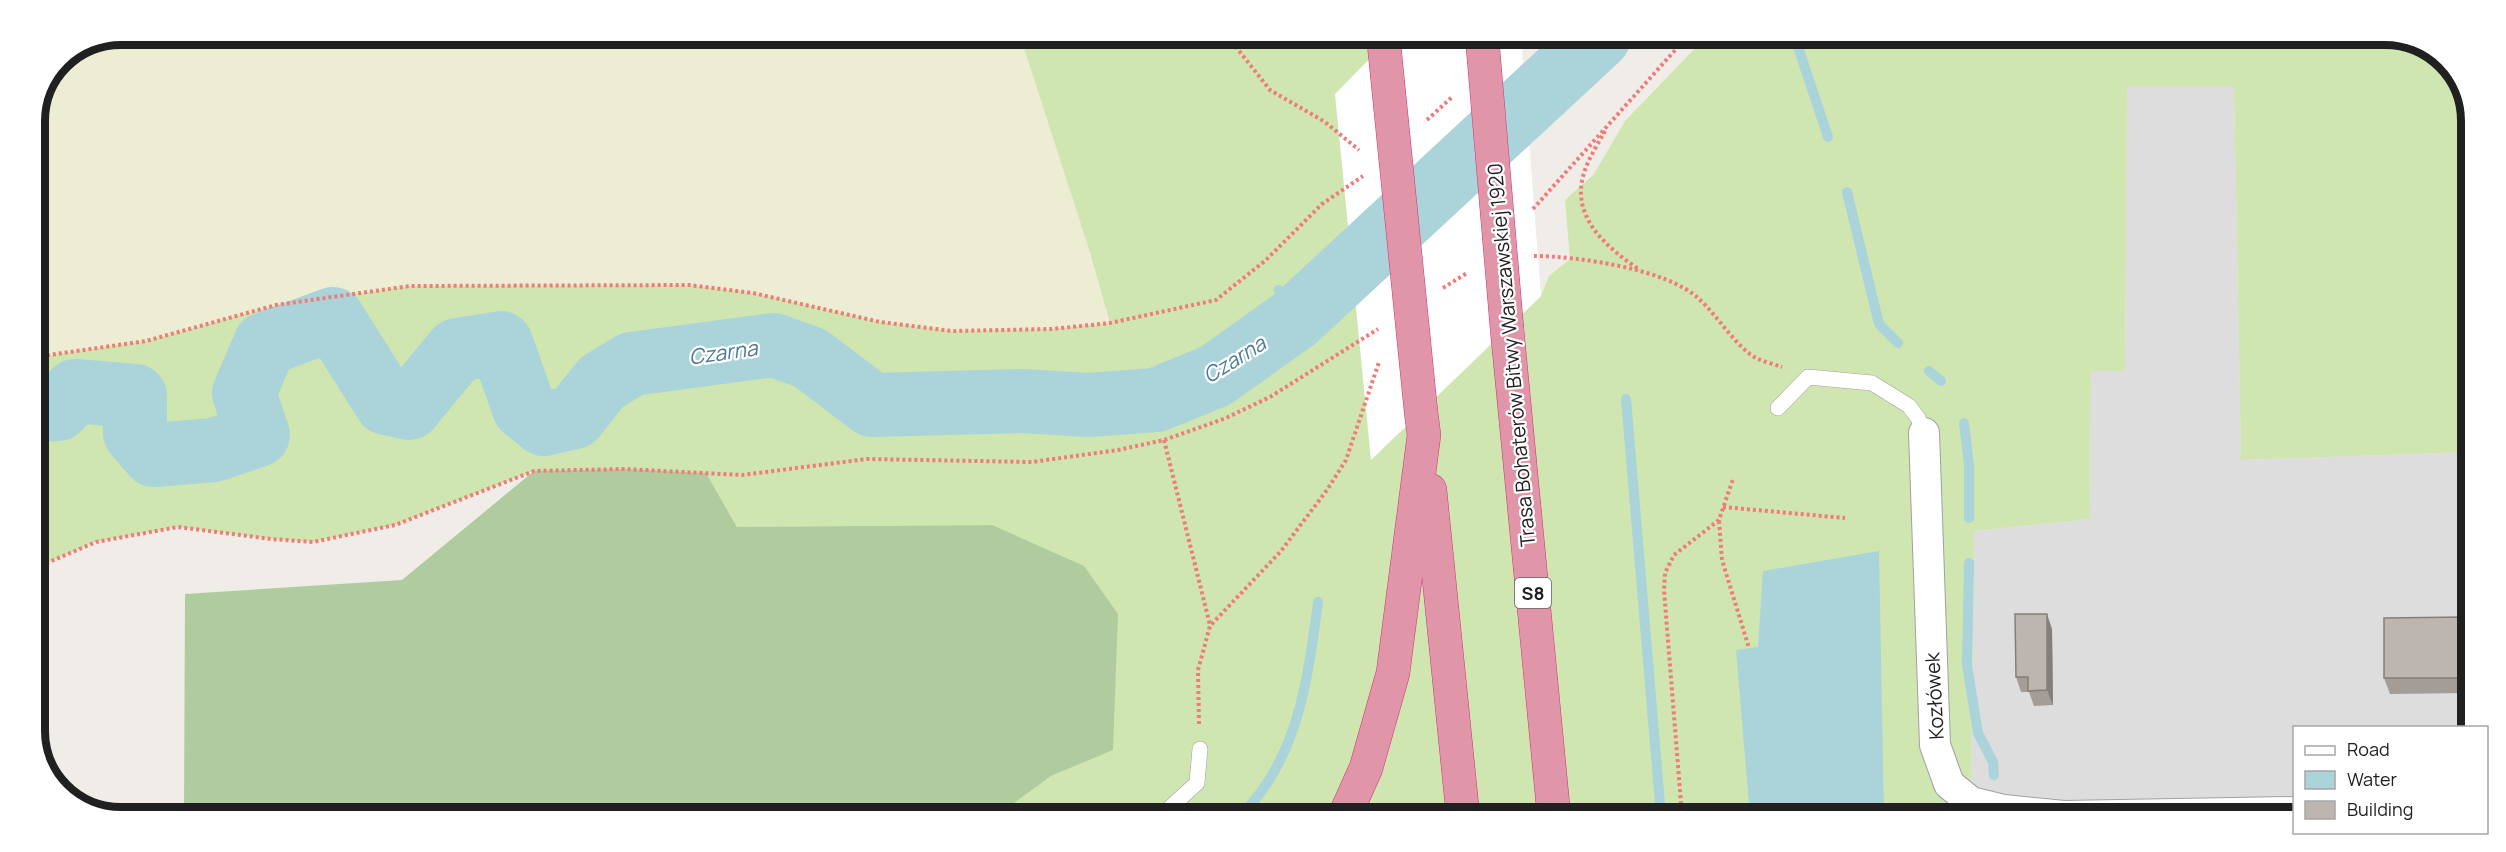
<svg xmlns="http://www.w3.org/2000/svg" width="2506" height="852" viewBox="0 0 2506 852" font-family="Manrope,sans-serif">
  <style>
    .residential { fill: #dedddd }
    .farmland { fill: #ededd4 }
    .grass { fill: #cfe6b1 }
    .forest { fill: #b0cc9f }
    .water { fill: #abd3da }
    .pier { fill: #fff }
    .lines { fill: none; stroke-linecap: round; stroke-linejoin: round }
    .stream { stroke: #abd3da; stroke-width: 10 }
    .river { stroke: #abd3da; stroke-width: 64 }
    .lane-casing { stroke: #a1a1a1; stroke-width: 16 }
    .street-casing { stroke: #a1a1a1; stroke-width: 32 }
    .highway-casing { stroke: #ce3475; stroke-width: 34 }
    .path { stroke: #f07b78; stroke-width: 4; stroke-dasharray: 3 3; stroke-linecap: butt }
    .lane { stroke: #fff; stroke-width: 15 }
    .street { stroke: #fff; stroke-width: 30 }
    .highway { stroke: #e195a9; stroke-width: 33 }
    .highway-bridge-casing { stroke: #ce3475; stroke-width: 34; stroke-linecap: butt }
    .highway-bridge { stroke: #e195a9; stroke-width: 33 }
    .wall { fill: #a39c97 }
    .shaded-wall { fill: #847f7b }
    .building { fill: #bdb5b0; stroke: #847f7b; stroke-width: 1.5 }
    .labels { text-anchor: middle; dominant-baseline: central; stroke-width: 4.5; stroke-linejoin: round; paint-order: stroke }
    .shield { fill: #fff; stroke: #636363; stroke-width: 1.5 }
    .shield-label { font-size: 18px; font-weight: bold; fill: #202020 }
    .street-label { font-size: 20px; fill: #202020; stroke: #fff }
    .water-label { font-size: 21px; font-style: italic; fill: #4c799a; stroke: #fff }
    .rim { fill: none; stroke: #202020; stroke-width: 8 }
  </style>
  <rect width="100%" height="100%" fill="#f0ece7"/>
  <!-- residential -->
  <path class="residential" d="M 2127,86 L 2234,86 L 2241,460 L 2469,452 L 2467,727 L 2294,728 L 2294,812 L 1971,817 L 1974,531 L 2090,519 L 2091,370 L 2125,370 Z"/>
  <!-- farmland -->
  <path class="farmland" d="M 121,35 L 1020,36 L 1089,249 L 1110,323 L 1052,329 L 952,331 L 880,322 L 754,293 L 689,285 L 410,286 L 276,305 L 146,341 L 35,357 L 35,116 L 60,60 Z"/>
  <!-- grass -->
  <path class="grass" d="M 1020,36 L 1391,37 L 1541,296 L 1549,276 L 1570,259 L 1565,200 L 1594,174 L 1625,121 L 1705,38 L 2412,39 L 2453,68 L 2471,115 L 2469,452 L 2241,460 L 2234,86 L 2127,86 L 2125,371 L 2091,371 L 2090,519 L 1974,531 L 1971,817 L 998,815 L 1051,776 L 1113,749 L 992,525 L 737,527 L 706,473 L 534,471 L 395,525 L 313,542 L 271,539 L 178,527 L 96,542 L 35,568 L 35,357 L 146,341 L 276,305 L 410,286 L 689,285 L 754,293 L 880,322 L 952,331 L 1052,329 L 1110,323 L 1089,249 Z"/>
  <!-- forest -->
  <path class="forest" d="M 624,469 L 706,473 L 737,527 L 992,525 L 1084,566 L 1118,614 L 1113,750 L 1051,776 L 998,815 L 184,813 L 185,594 L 402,580 L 534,471 Z"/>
  <!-- water -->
  <path class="water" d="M 1879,551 L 1884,817 L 1750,816 L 1736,650 L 1758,647 L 1763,571 Z"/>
  <!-- pier -->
  <path class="pier" d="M 1391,37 L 1521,37 L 1541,296 L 1371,460 L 1335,94 Z"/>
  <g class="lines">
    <!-- stream -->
    <path class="stream" d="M 1795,38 L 1828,137
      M 1847,192 L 1879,324 L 1898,343
      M 1279,290 L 1295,319
      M 1929,371 L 1941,381
      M 1215,376 L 1215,394
      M 1626,399 L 1661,816
      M 1964,423 L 1969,465 L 1969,518
      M 1969,563 L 1967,665 L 1978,733 L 1993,762 L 1994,775
      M 1241,815 C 1298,759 1308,679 1318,602"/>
    <!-- river -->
    <path class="river" d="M 35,410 L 58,409 L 75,391 L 135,396 L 135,433 L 154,455 L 214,450 L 258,435 L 244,393 L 265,344 L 333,319 L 386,403 L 409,408 L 457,350 L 501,343 L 524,408 L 544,424 L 574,417 L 602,382 L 632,364 L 774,345 L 810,358 L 872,405 L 1023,401 L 1088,405 L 1156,400 L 1215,376 L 1295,319 L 1599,37"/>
    <!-- lane casing -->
    <g class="lane-casing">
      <path id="lane" d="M 1778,408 L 1808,377 L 1872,383 L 1909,406 L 1918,418 L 1924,433
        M 1162,815 L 1197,783 L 1200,749"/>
    </g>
    <!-- street casing -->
    <g class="street-casing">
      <path id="street" d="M 1924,433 L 1935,745 L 1949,784 L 1971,802 L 2004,810 L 2064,816 L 2294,812"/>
    </g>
    <!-- highway casing -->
    <g class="highway-casing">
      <path id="highway" d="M 1507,329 L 1554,816
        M 1430,490 L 1463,816
        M 1345,815 L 1366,768 L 1393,673 L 1424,435 L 1421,412"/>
    </g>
    <!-- path -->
    <path class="path" d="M 1228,37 L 1270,90 L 1325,122 L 1359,150
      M 1427,120 L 1452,97
      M 1605,131 C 1598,144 1588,159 1584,173 C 1570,217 1607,248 1640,270
      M 1533,209 L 1686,38
      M 1534,256 C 1576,256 1668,269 1699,299 C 1717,315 1736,347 1756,358 C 1764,362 1774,364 1782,367
      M 1443,288 L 1467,273
      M 35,357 L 146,341 L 276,305 L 410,286 L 689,285 L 753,293 L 880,322 L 952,331 L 1052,329 L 1110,323 L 1216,300 L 1266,260 L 1322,204 L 1363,176
      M 1164,440 L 1210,625
      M 1723,507 L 1845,518
      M 1719,521 L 1722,560 L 1749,648
      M 35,568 L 96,542 L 178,527 L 271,539 L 313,542 L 395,525 L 534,471 L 624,469 L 742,475 L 867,459 L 1032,462 L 1118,450 L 1164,440 L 1226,418 L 1270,397 L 1378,329
      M 1199,724 L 1198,670 L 1210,626 L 1281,551 L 1327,490 L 1346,460 L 1379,362
      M 1682,816 L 1664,590 L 1665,573 L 1674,555 L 1719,520 L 1733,479"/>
    <!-- lane -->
    <use href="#lane" class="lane"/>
    <!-- street -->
    <use href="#street" class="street"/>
    <!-- highway -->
    <use href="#highway" class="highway"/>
    <!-- highway-bridge casing -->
    <g class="highway-bridge-casing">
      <path id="highway-bridge" d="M 1482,37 L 1507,329
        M 1384,44 L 1421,412"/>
    </g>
    <!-- highway-bridge -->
    <use href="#highway-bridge" class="highway-bridge"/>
  </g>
  <!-- wall -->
  <path class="wall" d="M 2052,629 L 2053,705 L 2034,706 L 2029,692 L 2021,692 L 2016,677 Z
    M 2468,629 L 2467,693 L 2390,694 L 2384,678 Z"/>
  <!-- shaded-wall -->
  <path class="shaded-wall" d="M 2047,614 L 2052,629 L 2053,705 L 2047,690 Z
    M 2464,617 L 2468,629 L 2467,686 L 2464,678 Z"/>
  <!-- building -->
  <path class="building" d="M 2015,614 L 2047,614 L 2047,690 L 2028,691 L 2028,677 L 2016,677 Z
    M 2464,617 L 2464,678 L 2384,678 L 2384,618 Z"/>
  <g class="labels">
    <!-- shield labels -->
    <rect class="shield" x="1515" y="578" width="36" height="30" rx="4.5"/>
    <g class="shield-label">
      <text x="1533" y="593">S8</text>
    </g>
    <!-- street labels -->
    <g class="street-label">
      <text transform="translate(1511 355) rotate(-95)">Trasa Bohaterów Bitwy Warszawskiej 1920</text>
      <text transform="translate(1934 696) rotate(-93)">Kozłówek</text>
    </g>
    <!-- water labels -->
    <g class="water-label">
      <text transform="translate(723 352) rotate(-8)">Czarna</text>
      <text transform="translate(1234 359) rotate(-32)">Czarna</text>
    </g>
  </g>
  <!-- crop -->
  <path d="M0 0H2506V852H0ZM121 45H2385A76 76 0 0 1 2461 121V731A76 76 0 0 1 2385 807H121A76 76 0 0 1 45 731V121A76 76 0 0 1 121 45Z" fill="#fff" fill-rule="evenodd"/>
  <path class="rim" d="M121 45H2385A76 76 0 0 1 2461 121V731A76 76 0 0 1 2385 807H121A76 76 0 0 1 45 731V121A76 76 0 0 1 121 45Z"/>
  <!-- legend -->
  <rect x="2293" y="726" width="195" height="108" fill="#ffffff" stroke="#a6a6a6" stroke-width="1.5"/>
  <rect x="2305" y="746" width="30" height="9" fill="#ffffff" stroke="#a6a6a6" stroke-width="1.5"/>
  <text x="2347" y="756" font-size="18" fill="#202020">Road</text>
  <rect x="2305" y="771" width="30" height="18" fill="#abd3da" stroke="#a6a6a6" stroke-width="1.5"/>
  <text x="2347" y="786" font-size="18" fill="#202020">Water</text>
  <rect x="2305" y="801" width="30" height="18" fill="#bdb5b0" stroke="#a6a6a6" stroke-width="1.5"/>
  <text x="2347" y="816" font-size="18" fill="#202020">Building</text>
</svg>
